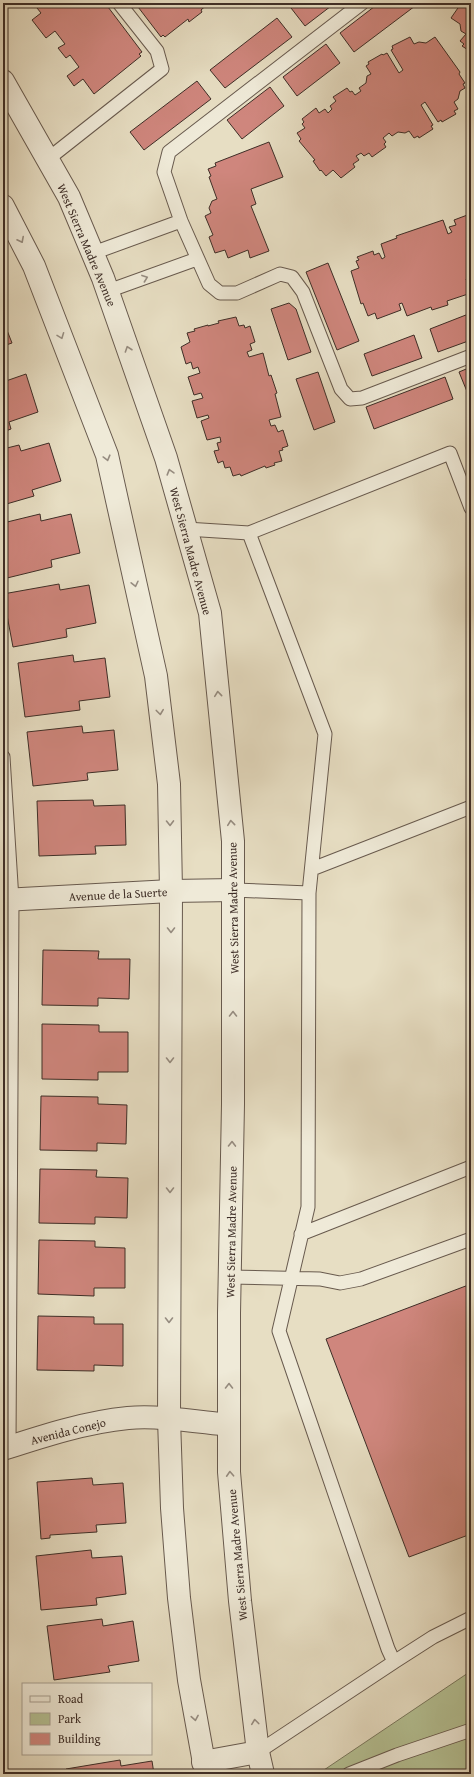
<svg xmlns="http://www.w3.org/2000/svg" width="474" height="1777" viewBox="0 0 474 1777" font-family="'Gentium Book Plus',serif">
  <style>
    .green { fill: #b5c194; stroke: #7a785e }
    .building { fill: #cf867d; stroke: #3e2e27 }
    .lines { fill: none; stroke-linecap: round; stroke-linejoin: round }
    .service-casing { stroke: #685a4e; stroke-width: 15 }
    .minor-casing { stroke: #685a4e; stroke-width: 24 }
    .tertiary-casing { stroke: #685a4e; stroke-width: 24 }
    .service { stroke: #efead8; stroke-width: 13 }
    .minor { stroke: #efead8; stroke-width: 22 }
    .tertiary { stroke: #efead8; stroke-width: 22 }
    .oneway { stroke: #968c80 }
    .labels { text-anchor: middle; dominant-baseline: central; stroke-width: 3; stroke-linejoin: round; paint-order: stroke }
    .street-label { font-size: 12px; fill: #3e2e27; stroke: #efead8 }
  </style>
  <rect width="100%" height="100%" fill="#e7dec3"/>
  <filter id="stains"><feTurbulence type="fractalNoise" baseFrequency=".005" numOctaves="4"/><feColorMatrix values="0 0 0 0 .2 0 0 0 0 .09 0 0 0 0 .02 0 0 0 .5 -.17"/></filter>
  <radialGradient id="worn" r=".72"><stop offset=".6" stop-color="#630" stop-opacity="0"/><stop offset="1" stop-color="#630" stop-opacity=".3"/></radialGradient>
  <!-- green -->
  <path class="green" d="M 471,1671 L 471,1774 L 318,1774 Z"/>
  <!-- building -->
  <path class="building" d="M 33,3 L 105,3 L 142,52 L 139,54 L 141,56 L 94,94 L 83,79 L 74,86 L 67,76 L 79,67 L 70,55 L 66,58 L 58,48 L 65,44 L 55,31 L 46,38 L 32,20 L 41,13 Z
    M 135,3 L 209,3 L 201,10 L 202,12 L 189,22 L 188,19 L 165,37 L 163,35 L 161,37 Z
    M 297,3 L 335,3 L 305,26 L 291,8 Z
    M 379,3 L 419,3 L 354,52 L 340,33 Z
    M 465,3 L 471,3 L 471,52 L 462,46 L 464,44 L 460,41 L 466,34 L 461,31 L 460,24 L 451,18 L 460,5 L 462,7 Z
    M 277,18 L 292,37 L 225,88 L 210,70 Z
    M 410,37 L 414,44 L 419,42 L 426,43 L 435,37 L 460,72 L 459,74 L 465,83 L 463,84 L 465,88 L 460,91 L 458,99 L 454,102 L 458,109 L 454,111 L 456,114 L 442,122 L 441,120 L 438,122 L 425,102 L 421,105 L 433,125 L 431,126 L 433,129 L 419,138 L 418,136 L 414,138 L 409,131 L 405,133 L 398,132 L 392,136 L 389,133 L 383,138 L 386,142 L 384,144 L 386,147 L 372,157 L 369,153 L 364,156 L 361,153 L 356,156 L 359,160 L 353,164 L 355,167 L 341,178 L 333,170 L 326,176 L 321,170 L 320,171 L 313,161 L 315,160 L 299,141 L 301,139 L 297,133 L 305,128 L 302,124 L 304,122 L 302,119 L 316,108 L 319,113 L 325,109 L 328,113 L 332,109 L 330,106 L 336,101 L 333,97 L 347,88 L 350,92 L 352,91 L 355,95 L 361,91 L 359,88 L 366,83 L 367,76 L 371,74 L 366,66 L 369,64 L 368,62 L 382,54 L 383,55 L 387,53 L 399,73 L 403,70 L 391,50 L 393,49 L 392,46 Z
    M 326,44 L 340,63 L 297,96 L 283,77 Z
    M 197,81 L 211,99 L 144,150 L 130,132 Z
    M 270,87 L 284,106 L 242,139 L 227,120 Z
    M 269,142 L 283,177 L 251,189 L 256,204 L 251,206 L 269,251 L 250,258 L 248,250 L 228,258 L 225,250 L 215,253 L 209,237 L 213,235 L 205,216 L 211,213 L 209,208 L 212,201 L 217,199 L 209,177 L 211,176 L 208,169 L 216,166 L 215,163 Z
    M 470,214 L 471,283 L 469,277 L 466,279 L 471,293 L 447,301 L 448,305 L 432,310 L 431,307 L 407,316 L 402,303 L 399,304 L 401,310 L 377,319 L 375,313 L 368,316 L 363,303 L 361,304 L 351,271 L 359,268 L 356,261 L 359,260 L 357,257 L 373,251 L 374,255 L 379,253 L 382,259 L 385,257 L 381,244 L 397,238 L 396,236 L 443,220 L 448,234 L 452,232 L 449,227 L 456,225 L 454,220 Z
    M 328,263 L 359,341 L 337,350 L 306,272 Z
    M 289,303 L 296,309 L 311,352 L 288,360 L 271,309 Z
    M 471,313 L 471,340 L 438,352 L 430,329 Z
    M 236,317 L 239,326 L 244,325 L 245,328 L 250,326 L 255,342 L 250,344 L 252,350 L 247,352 L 249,357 L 263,353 L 269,376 L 271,375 L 277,393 L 275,394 L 281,417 L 269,420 L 271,426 L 275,425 L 278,432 L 283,430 L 288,446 L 282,448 L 283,450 L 279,451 L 282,461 L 274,463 L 275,465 L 266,468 L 265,466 L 241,476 L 240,474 L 233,476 L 230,467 L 225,468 L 223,461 L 218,463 L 214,451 L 219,450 L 217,443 L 221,442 L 220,437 L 207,440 L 201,421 L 209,418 L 208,415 L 197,418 L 192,401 L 203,398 L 201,393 L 194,395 L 188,377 L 200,373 L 198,367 L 193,369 L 191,362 L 186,364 L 181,347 L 190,342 L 187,333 L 195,331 L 194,329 L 208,325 L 208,326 L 219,323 L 218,321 Z
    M 3,320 L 12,343 L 3,346 Z
    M 414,335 L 422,358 L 372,376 L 364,354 Z
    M 471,367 L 471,393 L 468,394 L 459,372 Z
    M 318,372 L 335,422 L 314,430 L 296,379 Z
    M 26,374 L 38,412 L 9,422 L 11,429 L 3,432 L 3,382 Z
    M 445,377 L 453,399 L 374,429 L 366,407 Z
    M 49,443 L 61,481 L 32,490 L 34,496 L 3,505 L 3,449 L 19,445 L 21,451 Z
    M 40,514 L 41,521 L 71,514 L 80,553 L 51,560 L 52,567 L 3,579 L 3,523 Z
    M 59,584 L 60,590 L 89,585 L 96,623 L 66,629 L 67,637 L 13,647 L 3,594 Z
    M 73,655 L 74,662 L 105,658 L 110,697 L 79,701 L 80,710 L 25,717 L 18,663 Z
    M 82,726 L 83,733 L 114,730 L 118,770 L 87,773 L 88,780 L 33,786 L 27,732 Z
    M 93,800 L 94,806 L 125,805 L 126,845 L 95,846 L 96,854 L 39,856 L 37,801 Z
    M 43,950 L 99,951 L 98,959 L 130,959 L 129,999 L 98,998 L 98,1006 L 42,1005 Z
    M 42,1024 L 99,1025 L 99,1032 L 128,1032 L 128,1072 L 98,1072 L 98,1080 L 42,1079 Z
    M 41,1096 L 98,1097 L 98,1104 L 127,1105 L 126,1144 L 97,1143 L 97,1151 L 40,1150 Z
    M 40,1169 L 97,1170 L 96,1177 L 128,1178 L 127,1218 L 95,1217 L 95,1224 L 39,1223 Z
    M 39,1240 L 95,1241 L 95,1247 L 125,1248 L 125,1288 L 94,1288 L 94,1296 L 38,1294 Z
    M 471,1284 L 471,1534 L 409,1557 L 326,1339 Z
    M 38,1316 L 94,1317 L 94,1324 L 123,1324 L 123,1366 L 94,1365 L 94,1371 L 37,1370 Z
    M 92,1478 L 93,1485 L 123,1483 L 126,1523 L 96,1525 L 97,1532 L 50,1535 L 50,1538 L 41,1539 L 37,1482 Z
    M 91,1550 L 92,1558 L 122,1556 L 126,1594 L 96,1598 L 97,1605 L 41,1610 L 36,1556 Z
    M 102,1619 L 103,1626 L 133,1621 L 139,1661 L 108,1666 L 110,1672 L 54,1680 L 47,1626 Z
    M 120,1760 L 121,1766 L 152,1761 L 154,1774 L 67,1774 L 66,1769 Z"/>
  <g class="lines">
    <!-- service casing -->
    <g class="service-casing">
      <path id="service" d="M 362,3 L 169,152 L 164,172 L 181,221 L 209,284 L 220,293 L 237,293 L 280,274 L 292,277 L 303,292 L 341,389 L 350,399 L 362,398 L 471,356
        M 48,159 L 162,69 L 157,51 L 119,3
        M 93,253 L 181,221
        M 108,291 L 197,259
        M 186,529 L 249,533 L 450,453 L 471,508
        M 249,533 L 325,734 L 309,893
        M 3,757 L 12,900 L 9,1447
        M 312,869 L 471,807
        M 234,890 L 309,893 L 308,1207 L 279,1331 L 388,1649 L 394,1662 L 258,1752
        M 301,1234 L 471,1167
        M 230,1277 L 320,1279 L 340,1283 L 361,1279 L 471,1239
        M 394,1662 L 433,1637 L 471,1618
        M 349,1774 L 397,1755 L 471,1730"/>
    </g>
    <!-- minor casing -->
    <g class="minor-casing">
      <path id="minor" d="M 3,900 L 171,891 L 234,890
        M 3,1449 C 43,1436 86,1422 128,1418 C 158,1415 199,1422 229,1425
        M 203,1762 L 258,1752"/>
    </g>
    <!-- tertiary casing -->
    <g class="tertiary-casing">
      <path id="tertiary" d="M 3,81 L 69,197 L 103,278 L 166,458 L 210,613 L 233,841 L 233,1104 L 229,1313 L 229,1472 L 240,1601 L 258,1752 L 263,1774
        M 3,206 L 34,266 L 107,455 L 156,676 L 169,784 L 171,891 L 169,1419 L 172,1508 L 179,1598 L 189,1680 L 206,1774"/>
    </g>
    <!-- service -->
    <use href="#service" class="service"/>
    <!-- minor -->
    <use href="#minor" class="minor"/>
    <!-- tertiary -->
    <use href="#tertiary" class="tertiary"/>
  </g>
  <!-- one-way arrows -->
  <defs><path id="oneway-chevron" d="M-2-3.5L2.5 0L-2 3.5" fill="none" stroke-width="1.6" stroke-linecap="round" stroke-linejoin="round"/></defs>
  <g class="oneway">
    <use href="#oneway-chevron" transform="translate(21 240) rotate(63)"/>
    <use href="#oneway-chevron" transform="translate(145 278) rotate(-20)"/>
    <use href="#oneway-chevron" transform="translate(61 336) rotate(69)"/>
    <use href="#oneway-chevron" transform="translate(128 349) rotate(-109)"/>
    <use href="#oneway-chevron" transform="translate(107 458) rotate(75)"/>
    <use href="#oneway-chevron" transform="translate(170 472) rotate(-106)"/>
    <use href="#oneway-chevron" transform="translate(135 584) rotate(77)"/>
    <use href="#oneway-chevron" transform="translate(218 694) rotate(-96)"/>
    <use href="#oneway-chevron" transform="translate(160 712) rotate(83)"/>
    <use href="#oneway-chevron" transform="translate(170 823) rotate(89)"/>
    <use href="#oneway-chevron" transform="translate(231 823) rotate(-96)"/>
    <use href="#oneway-chevron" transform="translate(171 930) rotate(90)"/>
    <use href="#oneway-chevron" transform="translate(233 1014) rotate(-90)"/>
    <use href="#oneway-chevron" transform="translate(170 1060) rotate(90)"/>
    <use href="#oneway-chevron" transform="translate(232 1144) rotate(-89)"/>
    <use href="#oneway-chevron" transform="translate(170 1190) rotate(90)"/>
    <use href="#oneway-chevron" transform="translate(169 1320) rotate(90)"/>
    <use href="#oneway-chevron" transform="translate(229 1386) rotate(-90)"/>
    <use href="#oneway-chevron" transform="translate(230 1474) rotate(-93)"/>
    <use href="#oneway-chevron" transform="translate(195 1718) rotate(80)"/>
    <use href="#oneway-chevron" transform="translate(255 1722) rotate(-97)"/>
  </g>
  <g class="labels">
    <!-- street labels -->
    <g class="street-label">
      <text transform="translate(87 245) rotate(67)">West Sierra Madre Avenue</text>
      <text transform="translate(191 551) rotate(75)">West Sierra Madre Avenue</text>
      <text transform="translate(118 894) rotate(-3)">Avenue de la Suerte</text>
      <text transform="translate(233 908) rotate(-91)">West Sierra Madre Avenue</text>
      <text transform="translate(231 1232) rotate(-89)">West Sierra Madre Avenue</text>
      <text transform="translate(68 1431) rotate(-14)">Avenida Conejo</text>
      <text transform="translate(237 1555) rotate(-95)">West Sierra Madre Avenue</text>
    </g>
  </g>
  <!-- margin -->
  <rect width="474" height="1777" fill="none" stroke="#e7dec3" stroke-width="16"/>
  <rect x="4" y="4" width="466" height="1769" fill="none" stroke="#3e2e27" stroke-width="2"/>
  <rect x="8" y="8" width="458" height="1761" fill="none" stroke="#3e2e27"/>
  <!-- legend -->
  <rect x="22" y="1683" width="130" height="72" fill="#efead8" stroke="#a89f91"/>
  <rect x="30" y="1696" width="20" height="6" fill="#efead8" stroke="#a89f91"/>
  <text x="58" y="1703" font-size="12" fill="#3e2e27">Road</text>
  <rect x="30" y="1713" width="20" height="12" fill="#b5c194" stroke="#a89f91"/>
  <text x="58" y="1723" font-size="12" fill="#3e2e27">Park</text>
  <rect x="30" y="1733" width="20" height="12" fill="#cf867d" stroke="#a89f91"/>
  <text x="58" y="1743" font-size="12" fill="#3e2e27">Building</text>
  <rect width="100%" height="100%" filter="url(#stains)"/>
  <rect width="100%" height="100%" fill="url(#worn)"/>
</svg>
